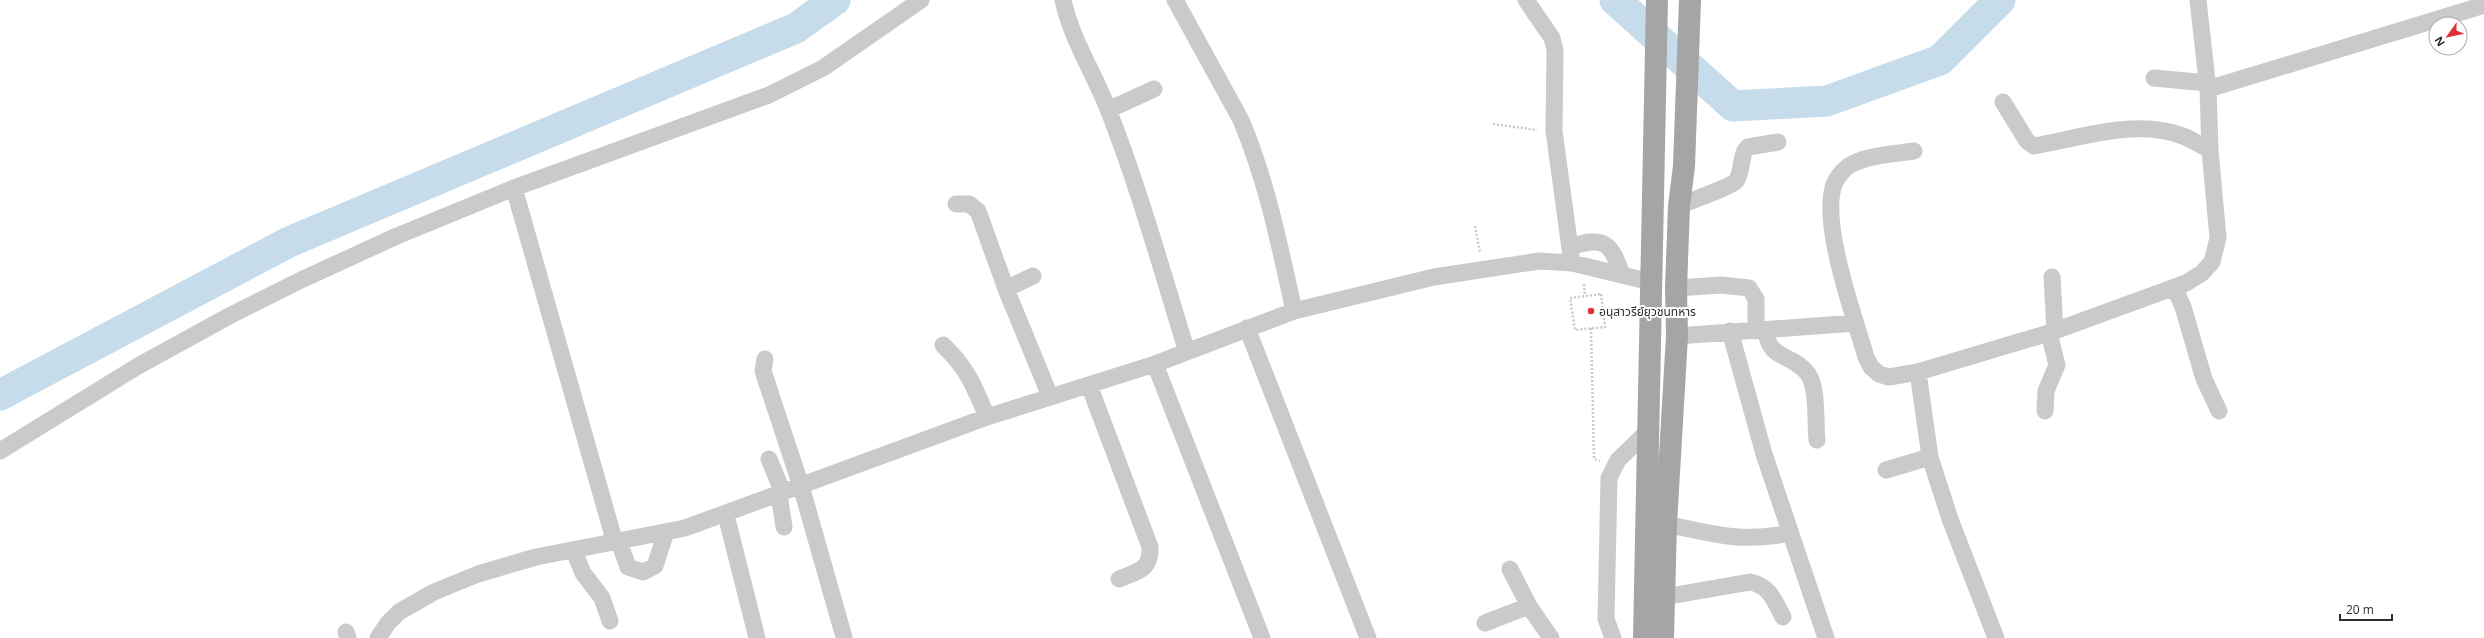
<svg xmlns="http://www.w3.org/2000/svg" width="2484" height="638" viewBox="0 0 2484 638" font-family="'Open Sans','Noto Sans Thai',sans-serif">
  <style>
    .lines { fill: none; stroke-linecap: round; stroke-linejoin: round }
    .river { stroke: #c6dceb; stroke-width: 31 }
    .path { stroke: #cacaca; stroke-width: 2.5; stroke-dasharray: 2 2; stroke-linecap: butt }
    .minor { stroke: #cacaca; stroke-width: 17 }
    .major { stroke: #a5a5a5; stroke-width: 22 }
    .poi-dot { fill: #e42e39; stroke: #fff; stroke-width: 1.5 }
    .labels { text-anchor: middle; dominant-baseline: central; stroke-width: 4; stroke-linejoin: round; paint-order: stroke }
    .poi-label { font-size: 12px; fill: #2d2d2d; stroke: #fff; text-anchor: start }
  </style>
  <rect width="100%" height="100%" fill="#fff"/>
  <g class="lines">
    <!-- river -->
    <path class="river" d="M 1615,0 L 1733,106 L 1827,101 L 1940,60 L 2000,0
      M 0,395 L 289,242 L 796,28 L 835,0"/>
    <!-- path -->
    <path class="path" d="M 1493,124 L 1537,130
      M 1475,226 L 1480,253
      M 1584,284 L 1585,296
      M 1601,294 L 1605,327 L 1575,330 L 1570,298 Z
      M 1591,328 L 1594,459 L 1600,461"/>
    <!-- minor -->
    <path class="minor" d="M 1063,0 C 1071,38 1094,73 1108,109 C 1139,188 1162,271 1187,352
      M 1175,0 L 1241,120 C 1267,182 1280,247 1294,311
      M 1526,0 L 1552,38 L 1555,50 L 1554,131 L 1572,263
      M 2154,78 L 2207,83
      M 2208,89 L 2484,5
      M 2003,102 L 2027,141 L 2034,146 C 2080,138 2135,119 2180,135 C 2190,138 2200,145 2210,150
      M 1108,110 L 1154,89
      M 1914,151 C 1894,154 1869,155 1852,164 C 1844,168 1835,179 1833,188 C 1822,227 1854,316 1866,357 L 1871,367 L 1879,374 L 1889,377 L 1918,372 L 2049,333 L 2186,283 L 2202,273 L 2212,262 L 2218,238 L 2210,150 L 2208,89 L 2198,0
      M 514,188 L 615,543
      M 956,204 L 969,204 L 978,211 L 1006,289 L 1050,396
      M 1679,206 C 1689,201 1731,187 1736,181 C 1743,172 1740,153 1748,147 L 1778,142
      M 1570,247 C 1604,236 1611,242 1622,275
      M 2052,277 L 2055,330
      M 1676,288 L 1722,285 L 1749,288 L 1756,299 L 1756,331
      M 1006,289 L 1033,276
      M 2175,289 L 2183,307 L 2204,379 L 2219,411
      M 1247,328 L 1368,638
      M 1766,330 C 1768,361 1793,353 1808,374 C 1818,388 1815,422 1817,440
      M 1730,331 L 1764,454 L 1826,638
      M 1677,336 L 1856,323
      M 943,345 C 968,369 974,386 987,417
      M 765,359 L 763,371 L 801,486 L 844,637
      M 1155,364 L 1262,638
      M 1918,372 L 1930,457 L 1950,519 L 1996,638
      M 1089,385 L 1150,547 C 1151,570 1138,571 1119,579
      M 2045,411 L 2046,391 L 2057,365 L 2049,333
      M 0,451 L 138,366 L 231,315 L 301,280 L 397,236 L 514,188 L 769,95 L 823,68 L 921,0
      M 769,459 L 783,493
      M 1886,470 L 1930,457
      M 779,494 L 784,527
      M 726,515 L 757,638
      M 1666,524 C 1713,534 1741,543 1790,533
      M 619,542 L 628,567 L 643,572 L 655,566 L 666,532
      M 574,551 L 583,573 L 602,598 L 610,621
      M 1510,569 L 1529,606 L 1551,638
      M 1664,597 L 1750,582 C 1770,586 1774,600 1783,617
      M 1485,623 L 1529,606
      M 346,632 L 348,638
      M 378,638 L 388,623 L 399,612 L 434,592 L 478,574 L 536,557 L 685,528 L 987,417 L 1155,364 L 1294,311 L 1434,277 L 1539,261 L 1572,263 L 1651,282
      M 1613,638 L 1606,619 L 1609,478 L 1618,460 L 1648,431"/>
    <!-- major -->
    <path class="major" d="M 1644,638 L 1657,0
      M 1663,638 L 1666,524 L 1677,336 L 1676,288 L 1679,206 L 1684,166 L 1690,0"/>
  </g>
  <!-- markers -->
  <circle class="poi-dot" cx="1591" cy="311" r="4"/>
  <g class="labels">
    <!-- poi labels -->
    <g class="poi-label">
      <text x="1599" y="311">อนุสาวรีย์ยุวชนทหาร</text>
    </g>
  </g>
  <!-- north arrow -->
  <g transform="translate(2448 36) rotate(237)"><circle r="19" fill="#ffffff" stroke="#ababab"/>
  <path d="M0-3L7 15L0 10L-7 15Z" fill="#e42e39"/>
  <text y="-6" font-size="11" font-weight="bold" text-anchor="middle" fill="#2d2d2d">N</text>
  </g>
  <!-- scale -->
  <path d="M2340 614v6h52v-6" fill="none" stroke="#2d2d2d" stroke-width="2"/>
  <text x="2346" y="614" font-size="12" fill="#2d2d2d" stroke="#ffffff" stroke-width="3" paint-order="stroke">20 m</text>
</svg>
